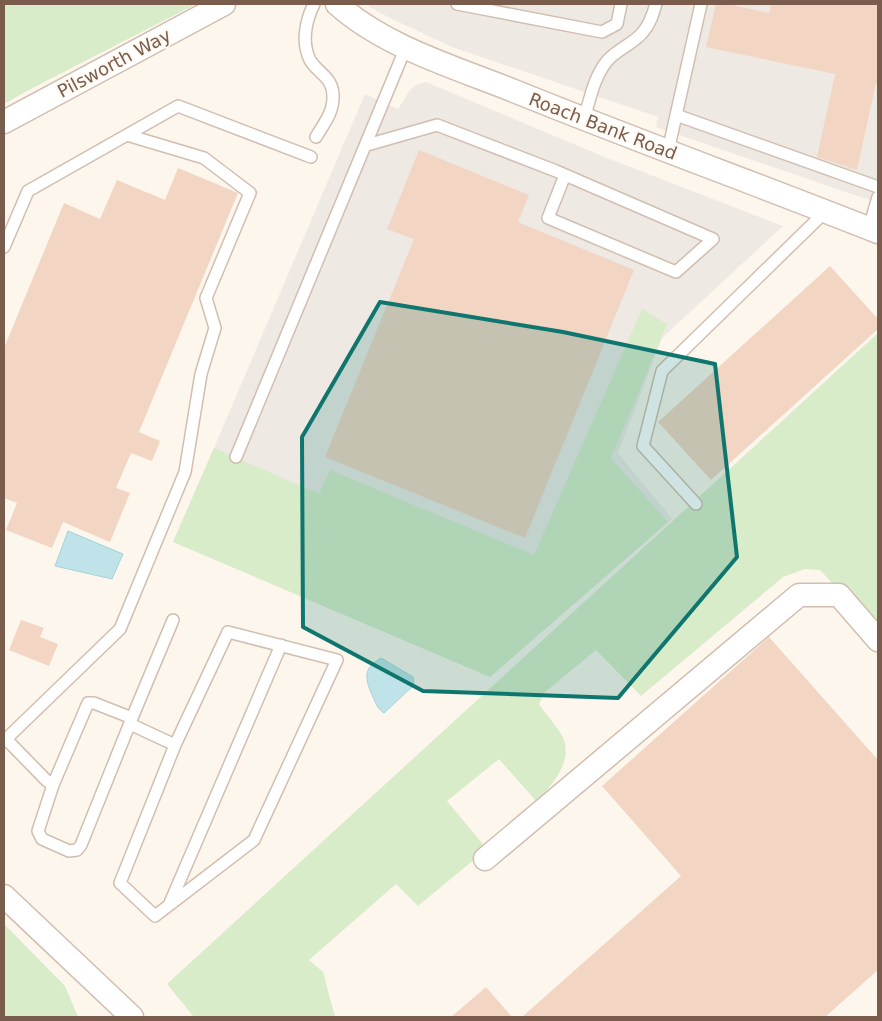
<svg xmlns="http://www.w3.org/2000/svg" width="882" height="1021" viewBox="0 0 882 1021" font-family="'DejaVu Sans',sans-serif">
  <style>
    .industrial { fill: #efe9e4 }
    .green { fill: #d8ecc9 }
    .water { fill: #bfe3e8; stroke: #a5d3da }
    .building { fill: #f3d5c3 }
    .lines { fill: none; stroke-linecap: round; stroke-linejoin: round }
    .lane-casing { stroke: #d1beb0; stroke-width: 14 }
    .street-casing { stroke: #d1beb0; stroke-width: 25 }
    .lane { stroke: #fff; stroke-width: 11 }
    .street { stroke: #fff; stroke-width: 22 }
    .marked { fill: #0f766e; fill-opacity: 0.2; stroke: #0f766e; stroke-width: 4; stroke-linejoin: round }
    .labels { text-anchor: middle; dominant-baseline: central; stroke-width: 4; stroke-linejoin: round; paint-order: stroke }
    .street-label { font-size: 18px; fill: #7a5c4d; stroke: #fffaf3 }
  </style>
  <rect width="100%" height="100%" fill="#fdf6ec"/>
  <!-- industrial -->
  <path class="industrial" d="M 364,4 L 878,4 L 878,203 L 656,127 L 658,117 L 452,47 L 392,19 Z
    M 426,82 L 607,158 L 783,226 L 662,338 L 618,453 L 672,519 L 490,677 L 173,542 L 214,448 L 365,94 L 398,109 L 410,90 L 418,84 Z"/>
  <!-- green -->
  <path class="green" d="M 4,4 L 196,4 L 25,92 L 4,104 Z
    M 642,309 L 667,324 L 611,458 L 668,522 L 490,677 L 173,542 L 214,448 L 319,494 L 330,470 L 534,555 Z
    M 878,333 L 878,632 L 820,570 L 805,569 L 783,577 L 641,696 L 596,650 L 544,693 L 539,704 C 545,713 561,731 564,740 C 572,764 551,785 537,802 L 499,759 L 447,801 L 487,849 L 418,906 L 396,884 L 309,960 L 323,972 L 335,1017 L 194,1017 L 167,984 Z
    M 4,924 L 65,986 L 78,1017 L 4,1017 Z"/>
  <!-- water -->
  <path class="water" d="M 68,531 L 123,554 L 112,579 L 55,566 Z
    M 381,658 L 413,677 L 414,685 L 384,713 C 377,708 376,704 373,697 C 365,679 362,669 381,658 Z"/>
  <!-- building -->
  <path class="building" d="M 716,4 L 728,4 L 769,13 L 771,4 L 878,4 L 878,84 L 876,83 L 857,170 L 817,157 L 835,74 L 706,47 Z
    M 419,150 L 529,195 L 518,222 L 634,270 L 525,538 L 325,457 L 414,239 L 387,229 Z
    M 178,168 L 238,193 L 139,432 L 160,441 L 152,461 L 131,453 L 116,488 L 130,493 L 110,542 L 63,522 L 52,548 L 6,530 L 17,503 L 4,498 L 4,348 L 64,203 L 100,219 L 117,180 L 165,200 Z
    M 830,266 L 878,319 L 878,329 L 711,480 L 658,422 Z
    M 21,620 L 44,628 L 40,637 L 58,644 L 49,666 L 9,650 Z
    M 769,637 L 878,760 L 878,970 L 825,1017 L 522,1017 L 681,876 L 602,786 Z
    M 486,987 L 512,1017 L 451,1017 Z"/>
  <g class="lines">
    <!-- lane casing -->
    <g class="lane-casing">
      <path id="lane" d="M 314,4 C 306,20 301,42 310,60 C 318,74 334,77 333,98 C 333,113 323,125 316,137
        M 457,4 L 602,32 L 617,24 L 621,4
        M 676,115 L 878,187
        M 584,119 C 590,99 594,77 607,61 C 617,49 635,43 643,32 C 650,24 653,14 656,4
        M 367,145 L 437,125 L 556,171 L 713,239 L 676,272 L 548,218 L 565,175
        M 668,151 L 701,4
        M 869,228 L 878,197
        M 4,247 L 28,191 L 178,106 L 311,157
        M 236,457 L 406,47
        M 696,504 L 643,446 L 662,371 L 825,212
        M 132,718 L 173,620
        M 130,724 L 175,745 L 120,883 L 155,916 L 254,840 L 337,660 L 228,632 L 175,745
        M 6,739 L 46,780 L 53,785 L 88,703 L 94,703 L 132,718 L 81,845 L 77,850 L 69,851 L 42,839 L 38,831 L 53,785
        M 4,741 L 120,629 L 185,472 L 201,374 L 215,328 L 206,298 L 250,193 L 204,158 L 127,135
        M 170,903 L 281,645"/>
    </g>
    <!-- street casing -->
    <g class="street-casing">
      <path id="street" d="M 337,4 C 386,48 458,68 519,93 C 638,141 759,185 878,232
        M 4,122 L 224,4
        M 485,859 L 799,595 L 839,595 L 878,640
        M 4,896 L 132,1017"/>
    </g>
    <!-- lane -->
    <use href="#lane" class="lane"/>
    <!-- street -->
    <use href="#street" class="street"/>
  </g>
  <!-- marked area -->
  <path class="marked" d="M 380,302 L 563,332 L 715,364 L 737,557 L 618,698 L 423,691 L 303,627 L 302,437 Z"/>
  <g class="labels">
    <!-- street labels -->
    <g class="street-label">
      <text transform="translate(114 63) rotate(-28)">Pilsworth Way</text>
      <text transform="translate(603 126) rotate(21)">Roach Bank Road</text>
    </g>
  </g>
  <!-- border -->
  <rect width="882" height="1021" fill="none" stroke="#7a5c4d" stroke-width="10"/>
</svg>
